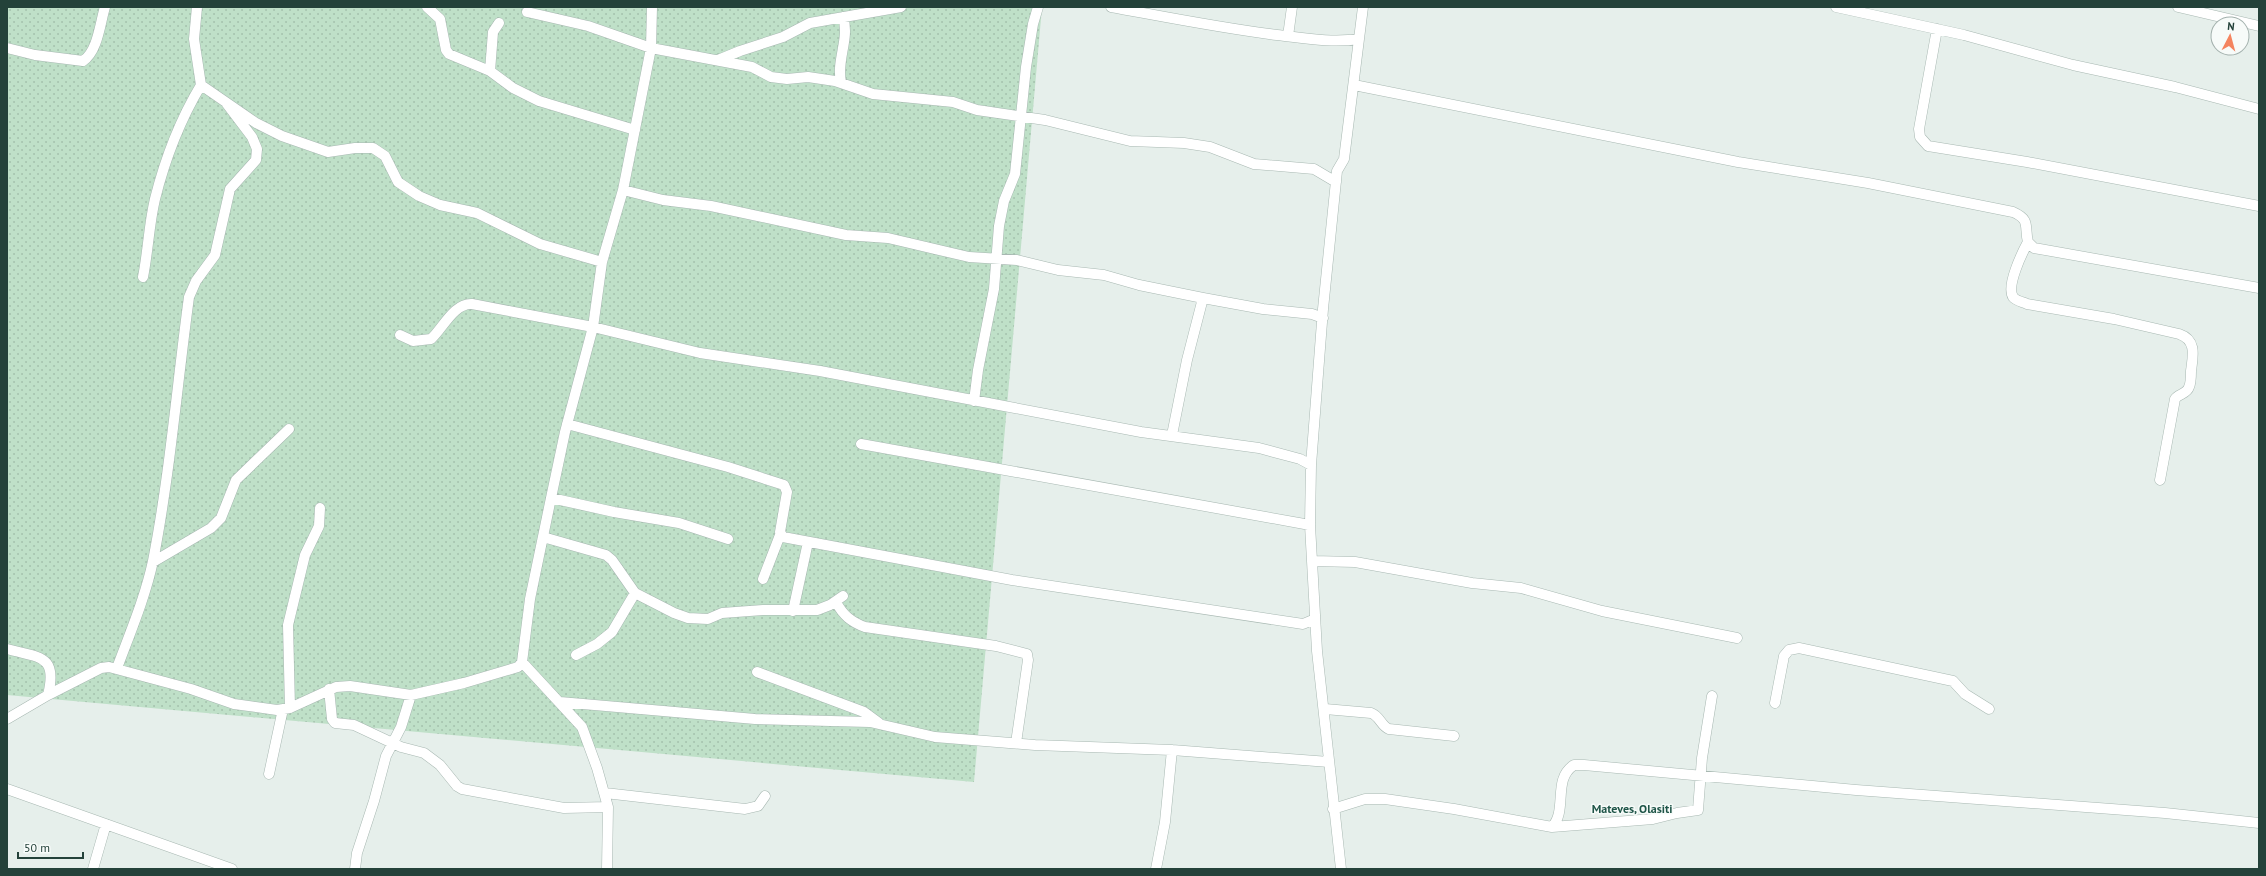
<svg xmlns="http://www.w3.org/2000/svg" width="2266" height="876" viewBox="0 0 2266 876" font-family="'PT Sans',sans-serif">
  <style>
    .green { fill: url(#green-dots) }
    .lines { fill: none; stroke-linecap: round; stroke-linejoin: round }
    .minor-casing { stroke: #a8b8b2; stroke-width: 11 }
    .minor { stroke: #fff; stroke-width: 10 }
    .labels { text-anchor: middle; dominant-baseline: central; stroke-width: 3; stroke-linejoin: round; paint-order: stroke }
    .neighbourhood-label { font-size: 12px; font-weight: bold; fill: #1f5548; stroke: #f7fbf9 }
  </style>
  <defs>
    <pattern id="green-dots" width="8" height="8" patternUnits="userSpaceOnUse"><rect width="8" height="8" fill="#bfe0c8"/><path d="M2 2h.1M6 6h.1" fill="none" stroke="#a4c1ad" stroke-width="1.8" stroke-linecap="round"/></pattern>
  </defs>
  <rect width="100%" height="100%" fill="#e6efeb"/>
  <!-- green -->
  <path class="green" d="M 7,7 L 1042,7 L 974,782 L 7,695 Z"/>
  <g class="lines">
    <!-- minor casing -->
    <g class="minor-casing">
      <path id="minor" d="M 197,7 L 194,39 L 201,85 L 256,123 L 282,136 L 328,152 L 355,148 L 373,148 L 385,156 L 398,182 L 419,196 L 440,205 L 477,213 L 540,244 L 602,262
        M 427,7 L 440,19 L 446,50 L 449,54 L 490,71 L 513,88 L 539,101 L 635,130
        M 1111,7 C 1166,17 1221,28 1277,35 C 1304,38 1331,43 1359,39
        M 1836,7 L 1964,35 L 2073,65 L 2175,87 L 2259,109
        M 2178,7 L 2259,26
        M 527,12 L 588,26 L 651,48 L 752,67 L 771,77 L 787,79 L 808,77 L 835,81 L 873,94 L 953,102 L 977,110 L 1045,120 L 1130,141 L 1184,143 L 1210,147 L 1254,164 L 1314,169 L 1336,182
        M 1937,29 L 1919,129 L 1920,137 L 1928,146 L 2027,162 L 2259,206
        M 1288,36 L 1292,7
        M 7,48 L 35,55 L 83,61 C 98,51 100,23 105,7
        M 718,60 L 740,51 L 783,37 L 810,23 L 901,7
        M 490,71 L 493,32 L 499,23
        M 841,82 C 836,60 850,39 843,17
        M 1354,85 L 1738,162 L 1868,183 L 2013,212 C 2031,220 2024,226 2028,242 L 2034,248 L 2259,288
        M 623,190 L 663,200 L 711,206 L 846,235 L 888,238 L 969,257 L 1017,260 L 1058,270 L 1104,275 L 1139,285 L 1203,298 L 1263,309 L 1312,314 L 1323,318
        M 2028,242 C 2022,253 2006,286 2013,297 C 2016,301 2023,302 2027,304 L 2114,319 L 2179,334 C 2197,340 2193,356 2191,371 C 2191,376 2191,383 2189,387 C 2187,394 2178,394 2175,399 L 2160,480
        M 143,277 C 148,252 149,224 155,199 C 165,159 180,120 201,85
        M 400,335 L 413,341 L 431,339 C 443,328 454,303 472,304 L 593,327 L 700,353 L 820,371 L 1141,432 L 1259,448 L 1300,459 L 1311,465
        M 974,401 L 978,370 L 994,289 L 999,226 L 1004,201 L 1015,174 L 1026,67 L 1033,24 L 1038,7
        M 567,424 L 728,467 L 784,485 L 787,492 L 780,532 L 783,537 L 1012,580 L 1303,624 L 1315,619
        M 1172,435 L 1187,360 L 1203,298
        M 861,444 L 1310,525
        M 551,498 L 614,512 L 679,523 L 728,539
        M 543,537 L 606,555 L 612,560 L 635,593 L 674,613 L 688,618 L 708,619 L 722,613 L 763,610 L 817,610 L 830,605 L 843,596
        M 1313,561 L 1355,562 L 1472,583 L 1521,588 L 1602,611 L 1737,638
        M 153,562 L 211,528 L 221,518 L 236,480 L 289,429
        M 763,579 L 780,535
        M 836,602 C 843,615 851,622 865,627 L 996,646 L 1027,654 L 1028,660 L 1016,743
        M 793,611 L 808,542
        M 7,649 C 39,658 58,654 48,695
        M 576,655 L 597,644 L 612,632 L 635,593
        M 522,662 L 582,727 L 597,768 L 608,807 L 607,869
        M 117,668 C 130,633 145,598 153,561 C 170,474 177,385 189,297 L 196,281 L 215,255 L 230,189 L 256,160 L 257,149 L 252,137 L 227,104
        M 757,672 L 864,712 L 879,723
        M 329,689 L 332,719 L 335,723 L 354,725 L 401,747 L 424,753 L 440,765 L 457,786 L 462,789 L 564,808 L 608,807
        M 560,702 L 755,719 L 870,722 L 935,737 L 1035,745 L 1172,750 L 1329,762
        M 1775,703 L 1784,656 L 1789,650 L 1799,648 L 1953,681 L 1965,694 L 1989,709
        M 290,708 L 288,625 L 305,555 L 319,526 L 320,508
        M 1325,709 L 1371,713 C 1380,716 1381,726 1389,729 L 1454,736
        M 7,719 L 48,695 L 101,668 L 109,667 L 191,689 L 234,704 L 277,710 L 290,708 L 336,687 L 350,686 L 411,695 L 464,683 L 518,667 L 522,662 L 530,599 L 551,498 L 565,432 L 593,327 L 602,262 L 623,190 L 651,48 L 652,7
        M 269,774 L 283,709
        M 7,789 L 232,869
        M 605,793 L 745,809 L 758,806 L 765,796
        M 1333,809 L 1365,799 L 1385,799 L 1454,809 L 1552,827 C 1568,810 1552,779 1574,765 L 1584,765 L 1856,790 L 2165,813 L 2259,823
        M 1552,827 L 1653,819 L 1677,813 L 1698,810 L 1702,758 L 1712,696
        M 93,869 L 106,824
        M 355,869 L 357,853 L 374,801 L 386,756 L 401,727 L 411,695
        M 1156,869 L 1165,822 L 1172,750
        M 1341,869 L 1317,651 L 1310,525 L 1311,465 L 1323,309 L 1337,171 L 1344,159 L 1363,7"/>
    </g>
    <!-- minor -->
    <use href="#minor" class="minor"/>
  </g>
  <g class="labels">
    <!-- neighbourhood labels -->
    <g class="neighbourhood-label">
      <text x="1632" y="808">Mateves, Olasiti</text>
    </g>
  </g>
  <!-- border -->
  <rect width="2266" height="876" fill="none" stroke="#24423a" stroke-width="16"/>
  <!-- north arrow -->
  <g transform="translate(2230 36) rotate(6)"><circle r="19" fill="#f7fbf9" stroke="#a3b1ad"/>
  <path d="M0-3L7 15L0 10L-7 15Z" fill="#f4845f"/>
  <text y="-6" font-size="11" font-weight="bold" text-anchor="middle" fill="#24423a">N</text>
  </g>
  <!-- scale -->
  <path d="M18 852v6h65v-6" fill="none" stroke="#24423a" stroke-width="2"/>
  <text x="24" y="852" font-size="12" fill="#24423a" stroke="#f7fbf9" stroke-width="3" paint-order="stroke">50 m</text>
</svg>
